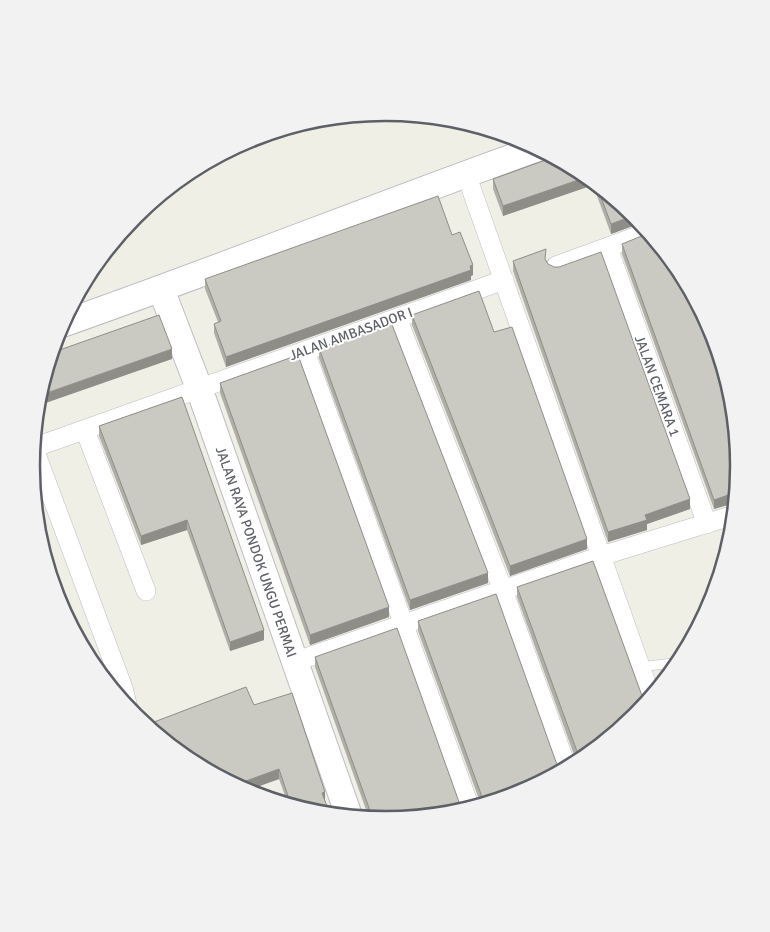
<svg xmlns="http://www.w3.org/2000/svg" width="770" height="932" viewBox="0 0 770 932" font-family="Signika,sans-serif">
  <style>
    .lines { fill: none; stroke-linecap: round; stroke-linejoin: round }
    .lane-casing { stroke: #babdc2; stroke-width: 10 }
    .street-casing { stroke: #babdc2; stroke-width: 20 }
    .secondary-casing { stroke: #bbbdc4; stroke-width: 28 }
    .lane { stroke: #fff; stroke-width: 9 }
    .street { stroke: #fff; stroke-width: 19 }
    .secondary { stroke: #fff; stroke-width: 26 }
    .wall { fill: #afaea7 }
    .shaded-wall { fill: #8e8d88 }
    .building { fill: #cbcac2; stroke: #8e8d88 }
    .labels { text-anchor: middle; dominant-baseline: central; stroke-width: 4; stroke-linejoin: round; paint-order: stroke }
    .street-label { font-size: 14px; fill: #5d6067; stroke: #fff }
    .rim { fill: none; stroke: #5d6067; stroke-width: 2.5 }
  </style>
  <rect width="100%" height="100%" fill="#f0efe6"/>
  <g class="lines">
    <!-- lane casing -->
    <g class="lane-casing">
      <path id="lane" d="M 640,667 L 680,662"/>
    </g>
    <!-- street casing -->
    <g class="street-casing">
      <path id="street" d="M 466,174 L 651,697
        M 608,248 L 707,524
        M 556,266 L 649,232
        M 397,318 L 503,590 L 567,768
        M 305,351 L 470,808
        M 85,430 L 146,591
        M 33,446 L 123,688 L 128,708
        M 33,448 L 504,280
        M 294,662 L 601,556 L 734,515"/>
    </g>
    <!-- secondary casing -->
    <g class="secondary-casing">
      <path id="secondary" d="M 161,289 L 199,388 L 349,816
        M 62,324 C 222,268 378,205 538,148"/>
    </g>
    <!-- lane -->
    <use href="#lane" class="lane"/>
    <!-- street -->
    <use href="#street" class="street"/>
    <!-- secondary -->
    <use href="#secondary" class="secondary"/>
  </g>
  <!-- wall -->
  <path class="wall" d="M 582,172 L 635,216 L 641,223 L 611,234 L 593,185 L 503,216 L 493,189 L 493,179 Z
    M 452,235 L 473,275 L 471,276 L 471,280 L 226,367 L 214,333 L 214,324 L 218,322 L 205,289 L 205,279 Z
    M 622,244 L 739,466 L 735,505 L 731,504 L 714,509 L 622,254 Z
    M 513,261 L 690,509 L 647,524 L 647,530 L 608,542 L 513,271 Z
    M 412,315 L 494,332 L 587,549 L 510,576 L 412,325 Z
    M 319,348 L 488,583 L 410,610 L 319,358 Z
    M 220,383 L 389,617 L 310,645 L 220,393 Z
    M 182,397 L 264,640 L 230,651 L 187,530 L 141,545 L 99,436 L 99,426 Z
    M 517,587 L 645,704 L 577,763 L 517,597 Z
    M 418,621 L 556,762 L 559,766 L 480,802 L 418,631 Z
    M 315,657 L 459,802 L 462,806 L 385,820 L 369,818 L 315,667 Z
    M 254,705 L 316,813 L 288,804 L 279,779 L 246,791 L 188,760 L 154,732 L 154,722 Z"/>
  <!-- shaded-wall -->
  <path class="shaded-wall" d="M 587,177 L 593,181 L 593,185 L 503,216 L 503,206 Z
    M 635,215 L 641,223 L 611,234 L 611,224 Z
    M 473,265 L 473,275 L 471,276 L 471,280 L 226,367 L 226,357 Z
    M 172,349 L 172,359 L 37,406 L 38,396 Z
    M 731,494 L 731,504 L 714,509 L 714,500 Z
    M 690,499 L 690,509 L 647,524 L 647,530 L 608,542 L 608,532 L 645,515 Z
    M 187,520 L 187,530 L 141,545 L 141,536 Z
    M 587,539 L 587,549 L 510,576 L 510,566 Z
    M 488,573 L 488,583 L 410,610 L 410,600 Z
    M 389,607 L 389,617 L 310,645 L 310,635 Z
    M 264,630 L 264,640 L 230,651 L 230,642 Z
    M 279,769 L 279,779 L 246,791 L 235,785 Z
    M 325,792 L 325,802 L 322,793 Z"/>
  <!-- building -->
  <path class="building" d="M 554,157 L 582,172 L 587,177 L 503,206 L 493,179 Z
    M 596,184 L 635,215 L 611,224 Z
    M 438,196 L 452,235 L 460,232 L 473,265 L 470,266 L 471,270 L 226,357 L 214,324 L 221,321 L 205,279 Z
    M 649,233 L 679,270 L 712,331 L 732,397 L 739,466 L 736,495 L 731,494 L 714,500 L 622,244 Z
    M 546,249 L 545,259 L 548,264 L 554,267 L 559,267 L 601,252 L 690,499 L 645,515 L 647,520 L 608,532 L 513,261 Z
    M 479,291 L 494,332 L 512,327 L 587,539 L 510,566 L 412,315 Z
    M 159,315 L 172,349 L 38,396 L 51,353 Z
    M 391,322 L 488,573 L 410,600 L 319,348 Z
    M 298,355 L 389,607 L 310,635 L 220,383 Z
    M 182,397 L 264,630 L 230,642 L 187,520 L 141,536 L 99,426 Z
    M 593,561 L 645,704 L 635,716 L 581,760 L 577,763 L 578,761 L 578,754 L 517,587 Z
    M 496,594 L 556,762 L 559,766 L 565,769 L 520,793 L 478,806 L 481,801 L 481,794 L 418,621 Z
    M 397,628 L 459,802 L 462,806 L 467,809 L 454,813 L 385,820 L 373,819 L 315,657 Z
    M 246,687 L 254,705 L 292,693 L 325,792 L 322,793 L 330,814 L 316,813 L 291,805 L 279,769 L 235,785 L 188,760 L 160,737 L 154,722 Z"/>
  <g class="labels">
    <!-- street labels -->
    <g class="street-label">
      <text transform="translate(351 334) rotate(-20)">JALAN AMBASADOR I</text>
      <text transform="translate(657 386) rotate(70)">JALAN CEMARA 1</text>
      <text transform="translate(256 552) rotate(71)">JALAN RAYA PONDOK UNGU PERMAI</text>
    </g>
  </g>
  <!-- crop -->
  <path d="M0 0H770V932H0ZM40 466a345 345 0 1 1 690 0a345 345 0 1 1-690 0Z" fill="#f2f2f3" fill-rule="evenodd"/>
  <path class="rim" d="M40 466a345 345 0 1 1 690 0a345 345 0 1 1-690 0Z"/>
</svg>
